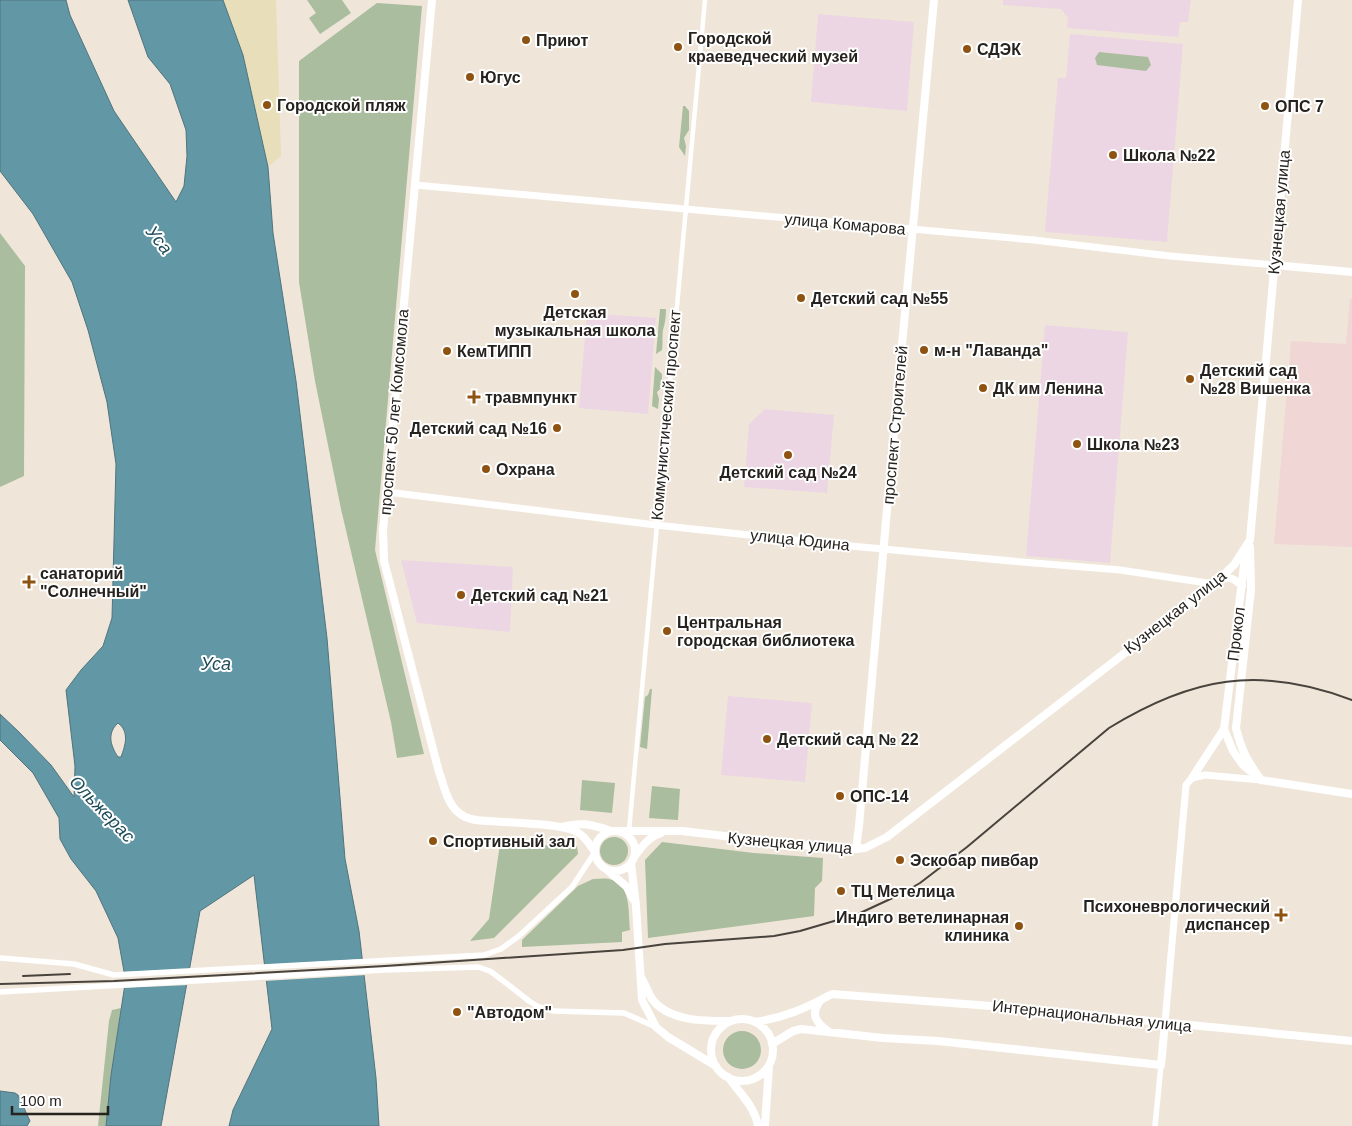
<svg xmlns="http://www.w3.org/2000/svg" width="1352" height="1126" viewBox="0 0 1352 1126" font-family="Arial,sans-serif">
  <style>
    .industrial { fill: #f1d6d6 }
    .education { fill: #edd6e3 }
    .green { fill: #aabd9e }
    .sand { fill: #e8deb9 }
    .water { fill: #6297a6; stroke: #50747d; fill-rule: evenodd }
    .pier { fill: #efe6d9 }
    .lines { fill: none; stroke-linecap: round; stroke-linejoin: round }
    .pedestrian { stroke: #fff; stroke-width: 4.5 }
    .minor { stroke: #fff; stroke-width: 5.5 }
    .tertiary { stroke: #fff; stroke-width: 7 }
    .secondary { stroke: #fff; stroke-width: 8 }
    .rail { stroke: #48433d; stroke-width: 2 }
    .poi-dot { fill: #8e5311; stroke: #fff; stroke-width: 2 }
    .labels { text-anchor: middle; dominant-baseline: central; stroke-width: 4; stroke-linejoin: round; paint-order: stroke }
    .poi-label { font-size: 16px; font-weight: bold; fill: #26221e; stroke: #fff; text-anchor: start }
    .street-label { font-size: 16px; fill: #26221e; stroke: #fff }
    .water-label { font-size: 18px; font-style: italic; fill: #1e4c58; stroke: #fff }
  </style>
  <rect width="100%" height="100%" fill="#efe6d9"/>
  <!-- industrial -->
  <path class="industrial" d="M 1350,299 L 1352,299 L 1352,547 L 1274,544 L 1291,341 L 1346,344 Z"/>
  <!-- education -->
  <path class="education" d="M 1003,0 L 1191,0 L 1188,22 L 1180,22 L 1178,37 L 1067,28 L 1068,18 L 1061,9 L 1003,5 Z
    M 818,14 L 914,22 L 907,111 L 811,102 Z
    M 1070,34 L 1183,44 L 1167,242 L 1045,232 L 1058,78 L 1066,78 Z
    M 587,313 L 656,318 L 648,414 L 579,408 Z
    M 1045,325 L 1128,332 L 1110,563 L 1026,556 Z
    M 765,409 L 834,415 L 827,493 L 744,487 L 749,424 Z
    M 401,560 L 513,567 L 510,632 L 417,623 Z
    M 728,696 L 812,703 L 805,782 L 721,775 Z"/>
  <!-- green -->
  <path class="green" d="M 307,0 L 342,0 L 351,13 L 320,34 L 309,18 L 316,13 Z
    M 377,3 L 422,6 L 375,550 L 424,754 L 397,758 L 391,722 L 341,509 L 315,381 L 299,282 L 299,61 Z
    M 1099,52 L 1148,57 L 1151,65 L 1146,71 L 1097,65 L 1095,58 Z
    M 683,106 L 685,106 L 689,111 L 689,130 L 684,138 L 686,146 L 685,156 L 679,147 Z
    M 0,233 L 25,266 L 24,476 L 0,487 Z
    M 660,309 L 666,309 C 666,317 665,323 663,330 C 662,336 663,343 662,350 L 656,354 Z
    M 655,367 L 662,374 L 662,387 L 657,392 L 659,399 L 658,409 L 652,406 Z
    M 650,689 L 652,689 L 647,749 L 640,747 L 645,697 L 648,695 Z
    M 582,780 L 615,783 L 612,813 L 580,810 Z
    M 652,786 L 680,789 L 678,820 L 649,818 Z
    M600 851a14 14 0 1 1 28 0a14 14 0 1 1-28 0Z
    M 662,842 L 754,853 L 823,858 L 822,881 L 815,888 L 814,916 L 648,938 L 645,860 Z
    M 500,844 L 577,846 L 578,854 L 494,938 L 470,941 L 489,919 Z
    M 593,879 C 598,879 604,878 609,879 C 632,884 628,913 630,930 L 622,932 L 622,942 L 522,947 L 522,940 L 578,886 Z
    M 121,1008 L 111,1075 L 106,1126 L 98,1126 L 109,1021 L 112,1010 Z
    M723 1050a19 19 0 1 1 38 0a19 19 0 1 1-38 0Z"/>
  <!-- sand -->
  <path class="sand" d="M 223,0 L 276,0 L 281,156 L 268,167 L 243,55 Z"/>
  <!-- water -->
  <path class="water" d="M 0,0 L 66,0 L 70,15 L 114,111 L 176,202 L 184,186 L 187,156 L 186,130 L 170,84 L 148,57 L 128,0 L 223,0 L 243,55 L 268,167 L 273,233 L 296,381 L 327,638 L 345,859 L 359,931 L 376,1078 L 379,1126 L 229,1126 L 233,1110 L 272,1029 L 254,875 L 200,911 L 161,1126 L 106,1126 L 111,1075 L 125,984 L 125,977 L 118,938 L 96,891 L 71,859 L 60,839 L 59,818 L 33,773 L 0,740 L 0,714 L 19,732 L 51,765 L 74,797 L 75,766 L 66,690 L 81,670 L 103,646 L 112,618 L 116,464 L 107,402 L 88,330 L 72,282 L 33,214 L 0,171 ZM 118,723 C 130,732 125,746 121,757 L 118,757 C 110,745 107,733 118,723 Z
    M 0,1091 L 15,1093 L 18,1095 L 30,1121 L 27,1126 L 0,1126 Z"/>
  <!-- pier -->
  <path class="pier" d="M 365,959 L 367,975 L 264,981 L 262,965 Z
    M 192,969 L 189,985 L 122,988 L 122,972 Z"/>
  <g class="lines">
    <!-- pedestrian -->
    <path class="pedestrian" d="M 629,831 L 705,0"/>
    <!-- minor -->
    <path class="minor" d="M 0,958 L 74,964 L 114,975 L 484,955 L 501,949 L 519,936 L 572,887 L 595,852
      M 0,992 L 385,970 L 478,967 L 490,971 L 506,983 L 529,1001 L 537,1006 L 553,1011 L 624,1013 L 656,1027
      M 1155,1126 L 1161,1065"/>
    <!-- tertiary -->
    <path class="tertiary" d="M 415,185 L 1034,240 L 1170,256 L 1274,265
      M 387,492 L 656,525 L 851,546 L 1022,562 L 1120,570 L 1214,584
      M 1165,1023 L 1186,785 L 1192,778 L 1205,775 L 1261,780"/>
    <!-- secondary -->
    <path class="secondary" d="M 432,0 L 383,531 L 384,561 L 439,772 C 444,785 447,804 459,813 C 467,820 479,821 489,821 C 510,823 560,823 577,832 C 585,836 590,845 595,852
      M 1274,265 L 1352,272
      M 1250,547 L 1251,589 L 1236,728 C 1241,750 1248,762 1261,780
      M 1219,580 C 1229,576 1234,578 1242,586
      M 1224,729 L 1233,751 L 1243,765 L 1261,780 L 1352,794
      M 1192,778 L 1224,729 L 1244,565 L 1248,546
      M 562,827 C 582,822 591,824 611,831
      M 618,831 L 682,831 L 827,848 L 856,849 L 865,848 L 887,837 L 1214,584 L 1234,565 L 1250,540 L 1298,0
      M595 851a20 20 0 1 1 40 0a20 20 0 1 1-40 0Z
      M 856,849 L 859,826 L 893,442 L 934,0
      M 635,856 C 642,846 649,837 661,833
      M 631,863 L 636,906 L 642,1000 L 656,1027 L 668,1037 L 716,1066
      M 606,869 L 627,887 L 633,899
      M 641,977 C 645,984 648,992 652,999 C 669,1022 706,1021 731,1021
      M 820,1001 C 810,1014 816,1023 828,1031
      M711 1050a31 31 0 1 1 62 0a31 31 0 1 1-62 0Z
      M 755,1022 C 784,1018 806,1008 832,994 L 1018,1008 L 1352,1041
      M 772,1044 L 793,1031 L 801,1029 L 883,1038 L 938,1041 L 1161,1065 L 1165,1023
      M 728,1077 C 739,1092 755,1107 758,1126
      M 765,1126 L 769,1066"/>
    <!-- rail -->
    <path class="rail" d="M 23,976 L 70,974
      M 0,984 L 114,981 L 385,966 L 623,950 L 665,944 L 774,936 L 800,931 L 858,914 L 899,895 L 920,883 L 967,847 L 1109,728 C 1192,677 1259,665 1352,700"/>
  </g>
  <!-- markers -->
  <g class="poi-dot">
    <circle cx="526" cy="40" r="5"/>
    <circle cx="678" cy="47" r="5"/>
    <circle cx="967" cy="49" r="5"/>
    <circle cx="470" cy="77" r="5"/>
    <circle cx="267" cy="105" r="5"/>
    <circle cx="1265" cy="106" r="5"/>
    <circle cx="1113" cy="155" r="5"/>
    <circle cx="575" cy="294" r="5"/>
    <circle cx="801" cy="298" r="5"/>
    <circle cx="924" cy="350" r="5"/>
    <circle cx="447" cy="351" r="5"/>
    <circle cx="1190" cy="379" r="5"/>
    <circle cx="983" cy="388" r="5"/>
    <path d="M471.5 389.5h5v5h5v5h-5v5h-5v-5h-5v-5h5z"/>
    <circle cx="557" cy="428" r="5"/>
    <circle cx="1077" cy="444" r="5"/>
    <circle cx="788" cy="455" r="5"/>
    <circle cx="486" cy="469" r="5"/>
    <path d="M26.5 574.5h5v5h5v5h-5v5h-5v-5h-5v-5h5z"/>
    <circle cx="461" cy="595" r="5"/>
    <circle cx="667" cy="631" r="5"/>
    <circle cx="767" cy="739" r="5"/>
    <circle cx="840" cy="796" r="5"/>
    <circle cx="433" cy="841" r="5"/>
    <circle cx="900" cy="860" r="5"/>
    <circle cx="841" cy="891" r="5"/>
    <path d="M1278.5 907.5h5v5h5v5h-5v5h-5v-5h-5v-5h5z"/>
    <circle cx="1019" cy="926" r="5"/>
    <circle cx="457" cy="1012" r="5"/>
  </g>
  <g class="labels">
    <!-- poi labels -->
    <g class="poi-label">
      <text x="688" y="38">Городской<tspan x="688" dy="18">краеведческий музей</tspan></text>
      <text x="536" y="40">Приют</text>
      <text x="977" y="49">СДЭК</text>
      <text x="480" y="77">Югус</text>
      <text x="277" y="105">Городской пляж</text>
      <text x="1275" y="106">ОПС 7</text>
      <text x="1123" y="155">Школа №22</text>
      <text x="811" y="298">Детский сад №55</text>
      <text x="575" y="312" text-anchor="middle">Детская<tspan x="575" dy="18">музыкальная школа</tspan></text>
      <text x="934" y="350">м-н "Лаванда"</text>
      <text x="457" y="351">КемТИПП</text>
      <text x="1200" y="370">Детский сад<tspan x="1200" dy="18">№28 Вишенка</tspan></text>
      <text x="993" y="388">ДК им Ленина</text>
      <text x="485" y="397">травмпункт</text>
      <text x="547" y="428" text-anchor="end">Детский сад №16</text>
      <text x="1087" y="444">Школа №23</text>
      <text x="496" y="469">Охрана</text>
      <text x="788" y="472" text-anchor="middle">Детский сад №24</text>
      <text x="40" y="573">санаторий<tspan x="40" dy="18">"Солнечный"</tspan></text>
      <text x="471" y="595">Детский сад №21</text>
      <text x="677" y="622">Центральная<tspan x="677" dy="18">городская библиотека</tspan></text>
      <text x="777" y="739">Детский сад № 22</text>
      <text x="850" y="796">ОПС-14</text>
      <text x="443" y="841">Спортивный зал</text>
      <text x="910" y="860">Эскобар пивбар</text>
      <text x="851" y="891">ТЦ Метелица</text>
      <text x="1270" y="906" text-anchor="end">Психоневрологический<tspan x="1270" dy="18">диспансер</tspan></text>
      <text x="1009" y="917" text-anchor="end">Индиго ветелинарная<tspan x="1009" dy="18">клиника</tspan></text>
      <text x="467" y="1012">"Автодом"</text>
    </g>
    <!-- street labels -->
    <g class="street-label">
      <text transform="translate(1279 212) rotate(-85)">Кузнецкая улица</text>
      <text transform="translate(845 224) rotate(5)">улица Комарова</text>
      <text transform="translate(394 412) rotate(-85)">проспект 50 лет Комсомола</text>
      <text transform="translate(666 415) rotate(-85)">Коммунистический проспект</text>
      <text transform="translate(895 425) rotate(-85)">проспект Строителей</text>
      <text transform="translate(800 540) rotate(6)">улица Юдина</text>
      <text transform="translate(1175 612) rotate(-38)">Кузнецкая улица</text>
      <text transform="translate(1236 634) rotate(-83)">Прокол</text>
      <text transform="translate(790 843) rotate(5)">Кузнецкая улица</text>
      <text transform="translate(1092 1016) rotate(6)">Интернациональная улица</text>
    </g>
    <!-- water labels -->
    <g class="water-label">
      <text transform="translate(159 240) rotate(52)">Уса</text>
      <text x="216" y="664">Уса</text>
      <text transform="translate(102 809) rotate(46)">Ольжерас</text>
    </g>
  </g>
  <!-- scale -->
  <path d="M12 1106v8h96v-8" fill="none" stroke="#26221e" stroke-width="2.5"/>
  <text x="20" y="1106" font-size="15" fill="#26221e" stroke="#ffffff" stroke-width="4" paint-order="stroke">100 m</text>
</svg>
